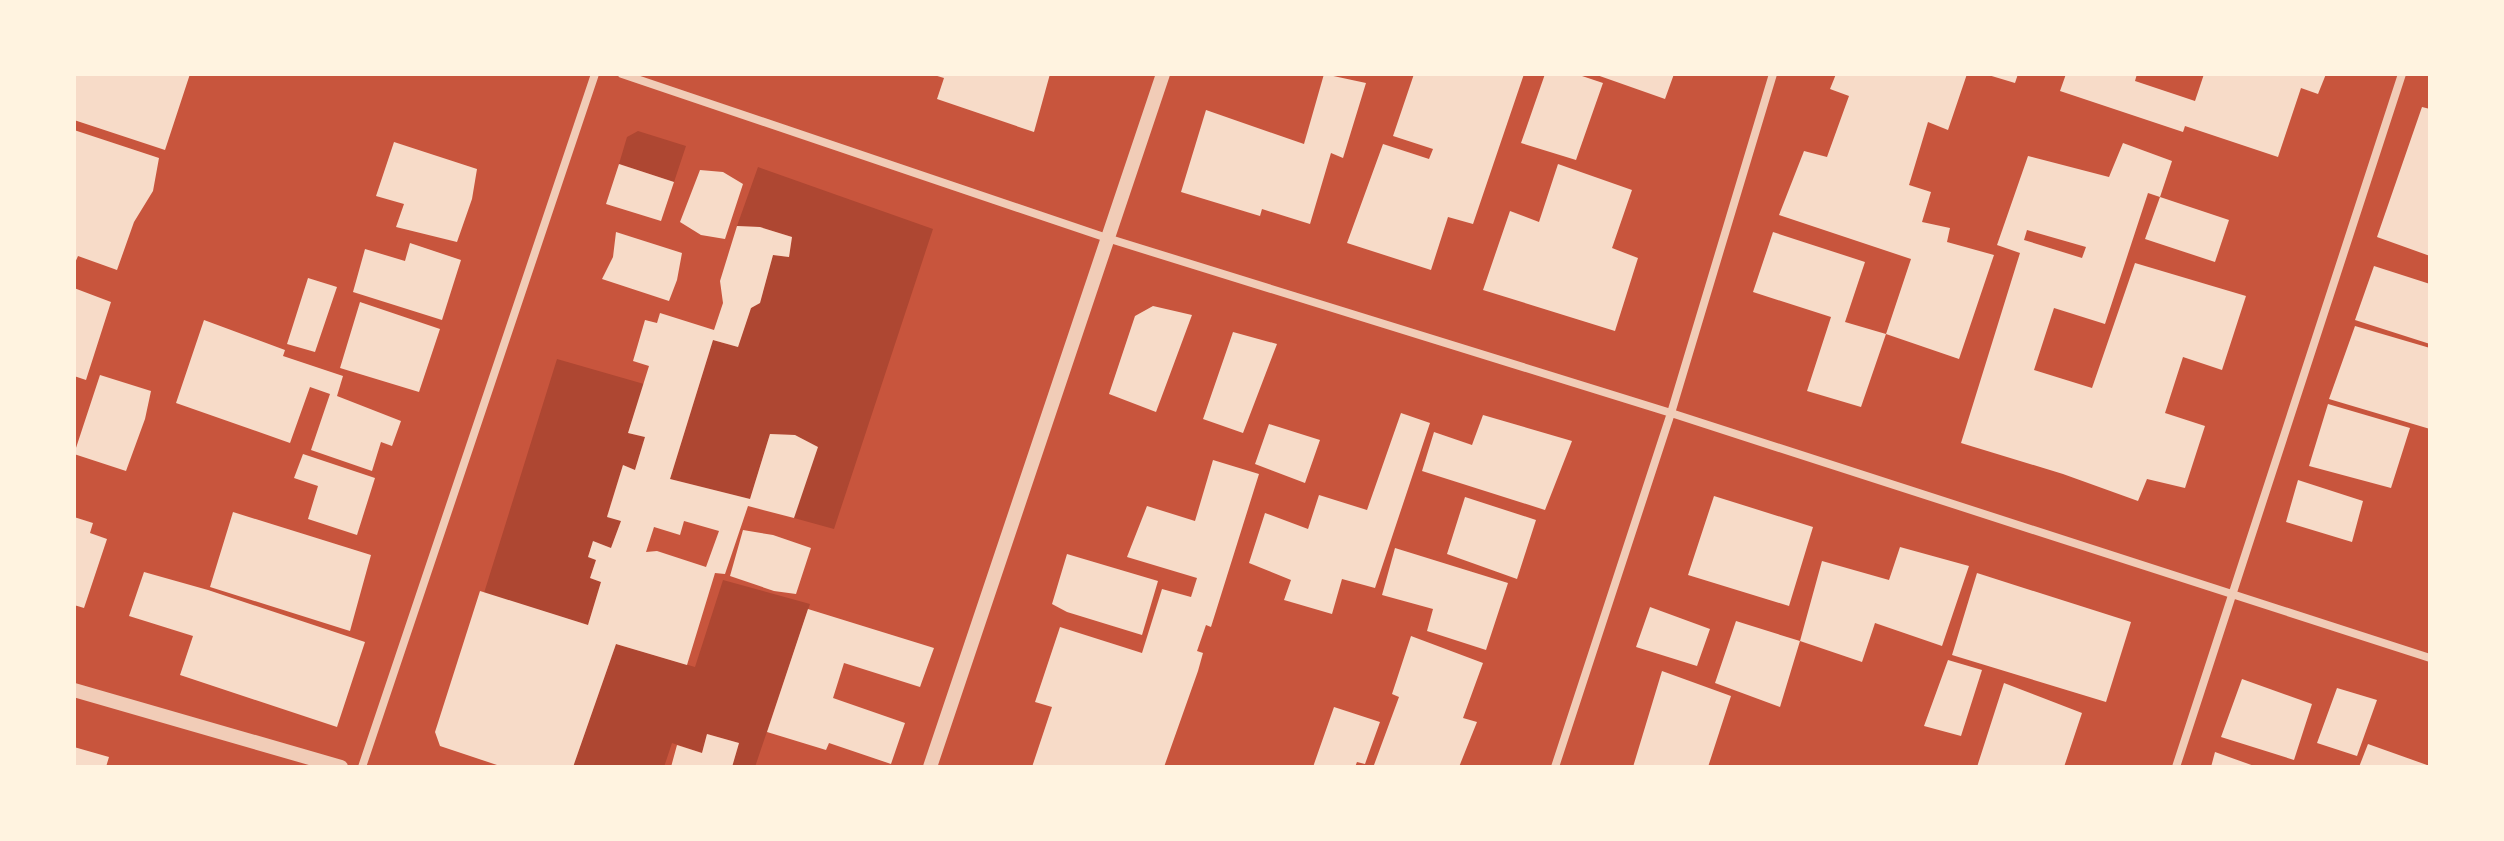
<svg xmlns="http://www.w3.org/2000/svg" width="2504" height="841" viewBox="0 0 2504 841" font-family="Signika,sans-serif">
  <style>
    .green { fill: #ae4732 }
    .building { fill: #f7dbc8; fill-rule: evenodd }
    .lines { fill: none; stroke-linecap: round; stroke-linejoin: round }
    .minor { stroke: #f1ccb7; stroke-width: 8 }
    .tertiary { stroke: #f1ccb7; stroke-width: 14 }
  </style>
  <rect width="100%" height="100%" fill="#c8553d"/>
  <!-- green -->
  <path class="green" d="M 638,131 L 686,146 L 674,182 L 619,164 L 627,137 Z
    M 758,167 L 933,229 L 834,529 L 794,518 L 795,435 L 770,434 L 750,499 L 670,479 L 713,340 L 738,347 L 751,308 L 760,302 L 773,255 L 789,257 L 792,237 L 760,227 L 737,226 Z
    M 557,359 L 644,384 L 628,433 L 645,437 L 635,470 L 623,465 L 607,516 L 621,521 L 611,548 L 593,542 L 588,556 L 596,560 L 590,578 L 601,582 L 588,625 L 484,593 Z
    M 723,580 L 810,604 L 755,767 L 732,767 L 739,743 L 707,734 L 702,753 L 672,743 L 664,767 L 573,767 L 616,644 L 695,667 Z"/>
  <!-- building -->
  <path class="building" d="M 74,74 L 190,74 L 165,150 L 74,120 Z
    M 1050,74 L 1034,132 L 937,99 L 944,78 L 934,75 Z
    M 1324,74 L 1366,83 L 1343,158 L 1331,153 L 1310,224 L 1262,209 L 1260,216 L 1181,192 L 1206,110 L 1304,144 Z
    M 1414,74 L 1524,74 L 1473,224 L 1448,217 L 1431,270 L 1347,243 L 1383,144 L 1429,159 L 1433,149 L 1393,136 Z
    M 1545,74 L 1576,74 L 1603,83 L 1576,160 L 1521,143 Z
    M 1594,74 L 1674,74 L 1665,99 Z
    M 1836,74 L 1967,74 L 1948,130 L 1928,122 L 1909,185 L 1931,192 L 1922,222 L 1950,228 L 1947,242 L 1994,255 L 1959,359 L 1886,334 L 1861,407 L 1807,391 L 1831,317 L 1753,292 L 1773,232 L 1865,262 L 1845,322 L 1886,334 L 1911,259 L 1779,215 L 1804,151 L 1827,157 L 1849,96 L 1830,89 Z
    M 1985,74 L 2018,74 L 2015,83 Z
    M 2066,74 L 2137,74 L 2135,81 L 2195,101 L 2204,74 L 2326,74 L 2318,94 L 2301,88 L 2278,157 L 2185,126 L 2183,132 L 2060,91 Z
    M 2422,107 L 2430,109 L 2430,256 L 2377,237 Z
    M 74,130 L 159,158 L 153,191 L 134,222 L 117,270 L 78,256 L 74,265 Z
    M 394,142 L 477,169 L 472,199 L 457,242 L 396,227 L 404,204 L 376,196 Z
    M 2123,143 L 2172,161 L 2160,197 L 2148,193 L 2105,324 L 2054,308 L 2034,370 L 2092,388 L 2135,263 L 2246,296 L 2222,370 L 2183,357 L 2165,413 L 2205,426 L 2185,488 L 2147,479 L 2138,501 L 2063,474 L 1961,443 L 2020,253 L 1997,245 L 2028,156 L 2109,177 ZM 2027,230 L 2086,247 L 2082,258 L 2024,240 Z
    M 619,164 L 674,182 L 661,221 L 606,204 Z
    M 1558,164 L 1632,190 L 1612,248 L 1638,258 L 1615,331 L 1483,290 L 1510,211 L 1539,222 Z
    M 700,170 L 723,172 L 743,184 L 725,239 L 701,235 L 680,222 Z
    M 2160,197 L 2229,220 L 2215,262 L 2145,239 Z
    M 737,226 L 760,227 L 792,237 L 789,257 L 773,255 L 760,303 L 751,308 L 738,347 L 713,340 L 670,479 L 750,499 L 770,434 L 795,435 L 818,447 L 794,518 L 748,506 L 725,574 L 715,573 L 687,665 L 616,644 L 573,767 L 503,767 L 440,746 L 435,732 L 480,591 L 588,625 L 601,582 L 590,578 L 596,560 L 588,557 L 593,541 L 611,548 L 621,521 L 607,517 L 623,465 L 635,470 L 645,437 L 628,433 L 649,366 L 633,361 L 645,320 L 657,323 L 660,313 L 714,330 L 723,303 L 720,281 ZM 684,521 L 719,531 L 706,567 L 657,551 L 646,552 L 654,527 L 680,535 Z
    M 616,232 L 682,253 L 677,280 L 669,301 L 602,279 L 613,257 Z
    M 410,243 L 461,260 L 442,320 L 353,292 L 365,249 L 405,261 Z
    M 2374,266 L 2430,284 L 2430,344 L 2355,320 Z
    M 308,278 L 337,287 L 315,352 L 287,344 Z
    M 74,288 L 111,302 L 86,380 L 74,376 Z
    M 360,302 L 440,329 L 419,392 L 340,368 Z
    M 1153,306 L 1192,315 L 1156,412 L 1109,394 L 1135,316 Z
    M 204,320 L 285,350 L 283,356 L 343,376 L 337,396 L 401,421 L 392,446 L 381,442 L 372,471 L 311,450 L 330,394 L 310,387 L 290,443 L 176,403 Z
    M 2355,326 L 2430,348 L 2430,429 L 2329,399 Z
    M 1233,332 L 1277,344 L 1243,433 L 1203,419 Z
    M 100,375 L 151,391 L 145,419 L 126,471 L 74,454 Z
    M 2328,404 L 2410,428 L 2391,488 L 2309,466 Z
    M 1401,413 L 1430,423 L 1375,588 L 1342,579 L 1332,614 L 1284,600 L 1291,580 L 1249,563 L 1265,513 L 1308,529 L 1319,495 L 1367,510 Z
    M 1483,415 L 1572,441 L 1545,510 L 1422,471 L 1434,432 L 1472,445 Z
    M 1269,424 L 1320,440 L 1305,483 L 1255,464 Z
    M 303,454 L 375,478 L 357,535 L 308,519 L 318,486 L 294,478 Z
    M 1213,460 L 1259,474 L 1211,627 L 1206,625 L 1197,651 L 1203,653 L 1198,671 L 1164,767 L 1032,767 L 1052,707 L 1035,702 L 1060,627 L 1142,653 L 1162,589 L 1191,597 L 1197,578 L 1127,557 L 1147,506 L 1195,521 Z
    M 2298,480 L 2363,501 L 2352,542 L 2286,522 Z
    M 1714,496 L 1813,527 L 1789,606 L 1688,575 Z
    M 1465,497 L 1536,520 L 1517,579 L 1447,554 Z
    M 233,512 L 371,555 L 350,631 L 210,587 Z
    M 74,517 L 93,523 L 90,533 L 107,539 L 84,608 L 74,605 Z
    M 743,530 L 773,535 L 811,548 L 796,594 L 774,591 L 730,576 Z
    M 1900,547 L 1969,566 L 1942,646 L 1875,623 L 1862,662 L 1800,641 L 1780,707 L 1715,683 L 1736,621 L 1800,641 L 1822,561 L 1889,580 Z
    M 1395,548 L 1508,583 L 1486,650 L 1427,631 L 1433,609 L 1382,595 Z
    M 1067,554 L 1158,581 L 1142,635 L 1067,612 L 1052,604 Z
    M 144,572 L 208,590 L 365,642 L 337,727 L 180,675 L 193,636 L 129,616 Z
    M 1977,573 L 2131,622 L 2106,702 L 1952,655 Z
    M 1650,607 L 1710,629 L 1697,666 L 1636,647 Z
    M 808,609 L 934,648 L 920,687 L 844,663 L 833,698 L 905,723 L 891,764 L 829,743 L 826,750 L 767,732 Z
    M 1411,636 L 1483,663 L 1463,718 L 1477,722 L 1459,767 L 1380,767 L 1374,765 L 1399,697 L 1392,694 Z
    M 1948,660 L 1982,670 L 1961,736 L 1924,726 Z
    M 1662,671 L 1731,696 L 1708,767 L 1633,767 Z
    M 2242,679 L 2312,704 L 2294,760 L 2221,737 Z
    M 2004,683 L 2082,713 L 2064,767 L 1977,767 Z
    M 2337,688 L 2377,700 L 2357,756 L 2317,743 Z
    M 1334,707 L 1380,722 L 1365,764 L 1357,762 L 1355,767 L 1313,767 Z
    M 707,734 L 739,743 L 732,767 L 671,767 L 677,745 L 702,753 Z
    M 2368,744 L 2427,765 L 2427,767 L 2359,767 Z
    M 74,747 L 109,757 L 106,767 L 74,767 Z
    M 2215,752 L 2257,767 L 2211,767 Z"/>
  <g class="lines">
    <!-- minor -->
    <path class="minor" d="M 622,74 L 1107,238 L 1671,413 L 2430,658
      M 362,767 L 595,74
      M 1555,767 L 1671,413 L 1773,74
      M 2176,767 L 2402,74"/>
    <!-- tertiary -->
    <path class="tertiary" d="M 74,690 L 341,767
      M 930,767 L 1163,74"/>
  </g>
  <!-- border -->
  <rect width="2504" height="841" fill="none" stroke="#fff3e0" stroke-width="152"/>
</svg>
